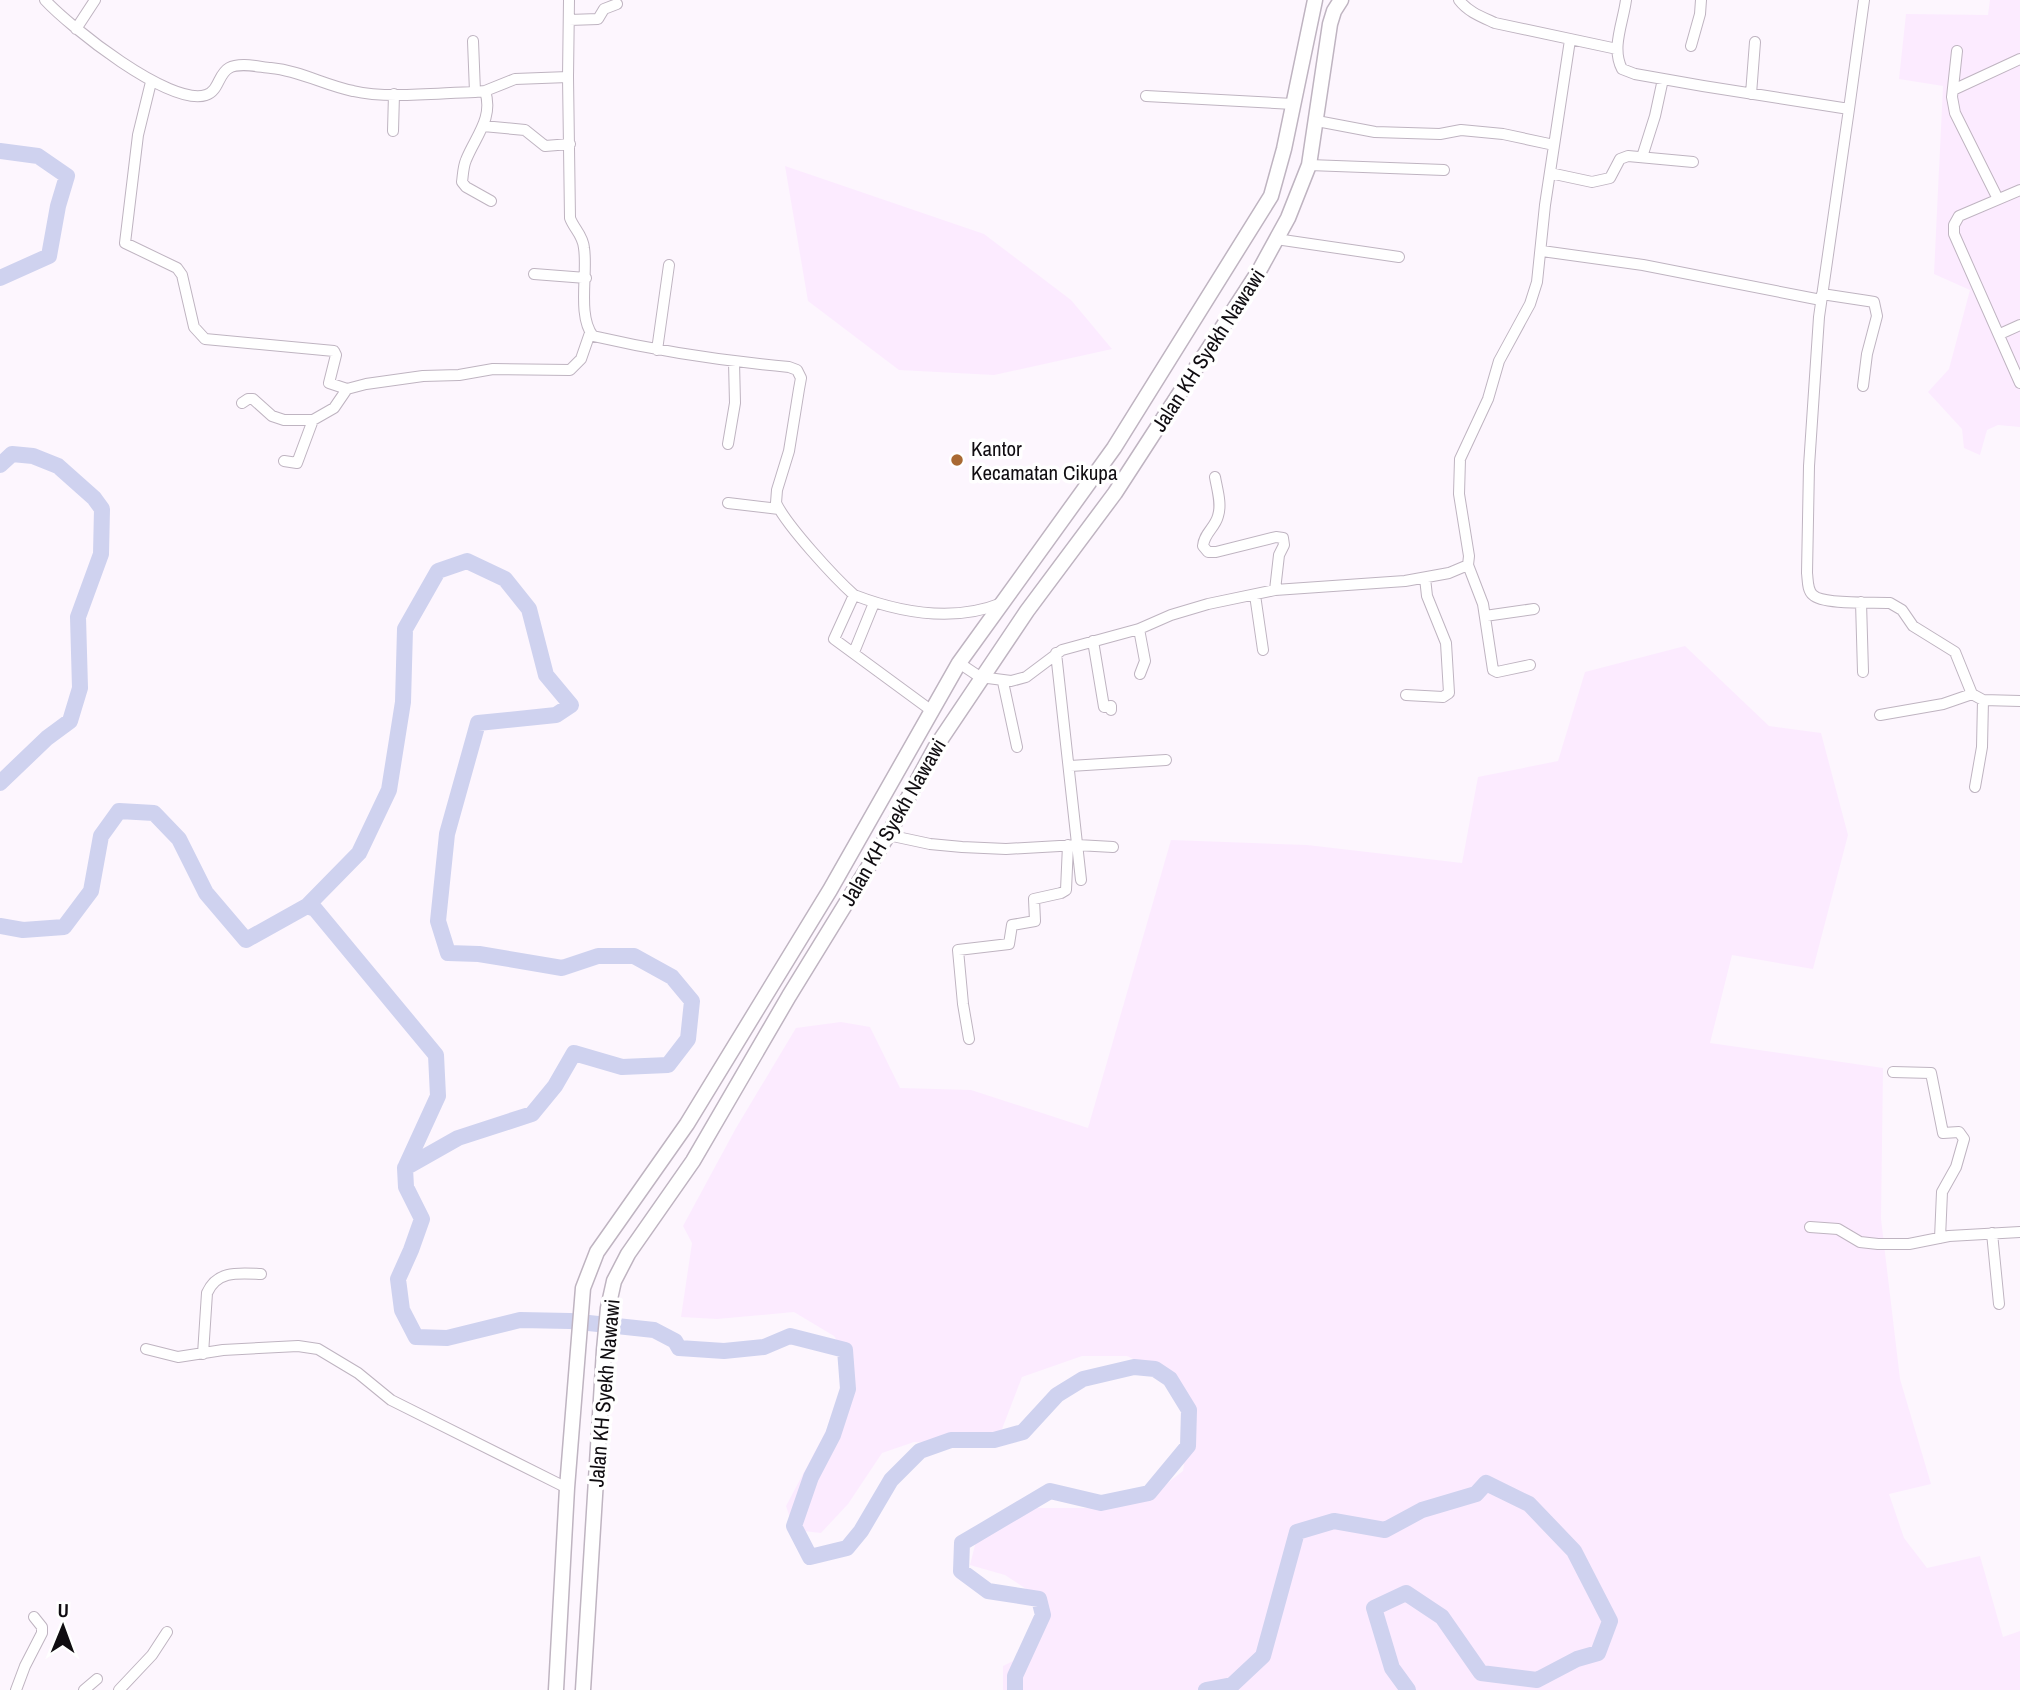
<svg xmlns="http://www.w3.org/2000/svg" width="2020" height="1690" viewBox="0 0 2020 1690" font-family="'Archivo Narrow',sans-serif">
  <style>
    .built { fill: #fcebff }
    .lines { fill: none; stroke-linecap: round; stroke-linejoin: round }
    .river { stroke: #cfd2ef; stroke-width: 16 }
    .minor-casing { stroke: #bfb4c1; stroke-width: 12 }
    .secondary-casing { stroke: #bfb4c1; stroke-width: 17 }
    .minor { stroke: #fff; stroke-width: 10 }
    .secondary { stroke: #fff; stroke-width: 14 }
    .poi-dot { fill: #a96933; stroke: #fff; stroke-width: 2.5 }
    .labels { text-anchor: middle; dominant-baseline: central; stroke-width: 7; stroke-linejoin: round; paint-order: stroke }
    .street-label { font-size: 21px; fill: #100d11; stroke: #fff }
    .poi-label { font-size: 21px; fill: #100d11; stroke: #fff; text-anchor: start }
  </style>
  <rect width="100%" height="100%" fill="#fdf6fe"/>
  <!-- built -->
  <path class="built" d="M 1990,0 L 2020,0 L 2020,427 L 1998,425 L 1987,430 L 1980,455 L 1964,448 L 1962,429 L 1928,392 L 1949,369 L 1970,290 L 1934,274 L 1943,86 L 1899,79 L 1906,14 L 1988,15 Z
    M 785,166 L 984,234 L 1071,300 L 1112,349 L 994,375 L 899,370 L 808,301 Z
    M 1685,646 L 1769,726 L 1821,733 L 1848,835 L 1813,969 L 1732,955 L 1710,1043 L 1883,1068 L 1881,1219 L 1900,1379 L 1931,1484 L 1889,1494 L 1904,1538 L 1927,1568 L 1980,1556 L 2003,1637 L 2020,1631 L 2020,1690 L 1003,1690 L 1003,1666 L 1023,1656 L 1039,1640 L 1045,1611 L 1037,1596 L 1005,1575 L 970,1565 L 977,1537 L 1030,1508 L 1110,1508 L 1144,1501 L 1183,1471 L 1188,1435 L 1179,1395 L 1161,1372 L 1127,1356 L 1082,1356 L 1022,1377 L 1002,1429 L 979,1446 L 914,1442 L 882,1453 L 848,1504 L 821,1533 L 794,1530 L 786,1506 L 844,1397 L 851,1362 L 834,1336 L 794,1312 L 717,1319 L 681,1317 L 692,1243 L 683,1226 L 736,1128 L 796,1028 L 841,1022 L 870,1027 L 900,1088 L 971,1090 L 1088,1128 L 1171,840 L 1307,845 L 1462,863 L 1478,777 L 1558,761 L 1585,672 Z"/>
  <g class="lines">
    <!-- river -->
    <path class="river" d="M 0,151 L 38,156 L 67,176 L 58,206 L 49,256 L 0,278
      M 0,465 L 12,454 L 33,456 L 58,466 L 94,498 L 102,509 L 101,554 L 78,617 L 80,688 L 70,721 L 47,738 L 0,783
      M 307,906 L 315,909 L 436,1055 L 438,1096 L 405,1168
      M 0,926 L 23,930 L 64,927 L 91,891 L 101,836 L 119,811 L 154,813 L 179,839 L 206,893 L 246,940 L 307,906 L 359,853 L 389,790 L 403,702 L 405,629 L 438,571 L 467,561 L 505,579 L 529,609 L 546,675 L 571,705 L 556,715 L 478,723 L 447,834 L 438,921 L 448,953 L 479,954 L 562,968 L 598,956 L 634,956 L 672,977 L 692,1001 L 688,1039 L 668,1065 L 622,1067 L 574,1053 L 555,1086 L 532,1114 L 458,1138 L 405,1168 L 406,1187 L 422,1219 L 411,1250 L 398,1279 L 402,1310 L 416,1337 L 447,1338 L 520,1320 L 570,1321 L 654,1330 L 675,1341 L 679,1348 L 724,1351 L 764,1347 L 790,1336 L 845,1350 L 848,1389 L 833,1435 L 811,1477 L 794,1526 L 810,1557 L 847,1548 L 861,1531 L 891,1480 L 920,1451 L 951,1440 L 994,1440 L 1023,1432 L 1057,1395 L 1083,1379 L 1134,1367 L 1155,1369 L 1170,1379 L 1189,1410 L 1188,1446 L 1149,1493 L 1101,1503 L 1050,1491 L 962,1543 L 961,1571 L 988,1591 L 1039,1599 L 1043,1615 L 1015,1676 L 1015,1690
      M 1206,1690 L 1232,1685 L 1263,1656 L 1297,1532 L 1334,1521 L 1385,1530 L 1422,1510 L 1476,1494 L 1486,1483 L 1529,1504 L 1574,1551 L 1610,1621 L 1598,1653 L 1577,1659 L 1537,1680 L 1481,1673 L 1442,1617 L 1406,1593 L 1374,1608 L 1392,1668 L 1408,1690"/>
    <!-- minor casing -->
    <g class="minor-casing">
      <path id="minor" d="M 45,0 C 69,26 170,107 206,95 C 219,91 218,74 229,68 C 240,62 259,67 271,68 C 301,71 324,85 353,91 C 387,99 438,93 475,92 L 485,91 L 515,79 L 568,77 L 570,218 C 574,229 583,235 584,248 C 588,273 577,316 593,336 C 658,351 723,361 789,367 L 797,370 L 801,378 L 799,389 L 789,451 L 777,490 L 776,503 C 787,526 834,577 854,595 L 834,639 L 932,711
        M 1459,0 C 1468,12 1482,17 1495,23 L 1617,49
        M 1626,0 C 1623,23 1611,48 1622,69 L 1635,74 L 1703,86 L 1849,109 L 1819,317 L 1809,466 L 1807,573 C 1808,580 1807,590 1813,595 C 1823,605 1874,602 1890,603 L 1902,610 L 1913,626 L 1955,652 L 1972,694 L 1983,700 L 2020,701
        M 569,20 L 598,19 L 604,9 L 617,4
        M 76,29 L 95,0
        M 473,41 L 475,92
        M 1691,46 L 1700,14 L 1701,0
        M 1957,51 L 1952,97 L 1955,113 L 1998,199
        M 568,77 L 569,0
        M 151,82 L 138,135 L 125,243 L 177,268 L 182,275 L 194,327 L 205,339 L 334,351 L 336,355 L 329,383 L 347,389
        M 1953,90 L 2020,59
        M 485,91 C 494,118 475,137 466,160 C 463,167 463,175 462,182 L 466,187 L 491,201
        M 1751,94 L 1755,42
        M 1146,96 L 1293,104
        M 1849,109 L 1864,0
        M 1317,121 L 1375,132 L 1440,134 L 1461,130 L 1503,134 L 1554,145
        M 483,126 L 525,130 L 545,146 L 570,144
        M 393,131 L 394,94
        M 1642,157 L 1655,116 L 1663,79
        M 1309,165 L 1444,170
        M 1550,173 L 1592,182 L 1610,178 L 1620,159 L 1628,156 L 1693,162
        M 2020,190 L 1959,216 L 1954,225 L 1954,234 L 2020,383
        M 1276,239 L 1399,257
        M 1542,251 L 1643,265 L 1821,300
        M 534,274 L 586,278
        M 1822,294 L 1868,301 L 1874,302 L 1877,316 L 1867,354 L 1863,386
        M 2000,334 L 2020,325
        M 657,350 L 669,265
        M 242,403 L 248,399 L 253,399 L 272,416 L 284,420 L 313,420 L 334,408 L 347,389 L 366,384 L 423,376 L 459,375 L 493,369 L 570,370 L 581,359 L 590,333
        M 728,444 L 735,403 L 734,362
        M 284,461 L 297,463 L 313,420
        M 1215,477 C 1217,489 1222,504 1218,516 C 1215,528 1204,533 1203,546 L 1208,552 L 1216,552 L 1276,537 L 1283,538 L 1284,545 L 1279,555 L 1275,590
        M 728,503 L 779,509
        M 1468,565 L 1469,556 L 1459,494 L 1460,459 L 1488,399 L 1499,361 L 1530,304 L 1537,282 L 1545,205 L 1570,40
        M 854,595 C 901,613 955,622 1002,603
        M 1255,595 L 1263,650
        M 1861,602 L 1863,672
        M 1485,616 L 1534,609
        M 1139,629 L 1145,661 L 1140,674
        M 1093,641 L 1104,707 L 1111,706 L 1111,710
        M 854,652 L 874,603
        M 1056,653 L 1081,880
        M 959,663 L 980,677 L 1011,681 L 1026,677 L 1062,650 L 1139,629 L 1171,615 L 1208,604 L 1275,590 L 1405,581 L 1449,573 L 1468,565 L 1483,604 L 1493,670 L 1497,672 L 1530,665
        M 1003,682 L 1017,747
        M 1406,695 L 1443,697 L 1449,693 L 1446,643 L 1427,596 L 1425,578
        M 1880,715 L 1943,704 L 1972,694
        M 1070,766 L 1166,760
        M 1975,787 L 1982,747 L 1983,700
        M 888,835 L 930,844 L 962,847 L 1006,849 L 1077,845 L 1113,847
        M 969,1039 L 963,1004 L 958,950 L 1009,944 L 1012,925 L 1035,921 L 1034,899 L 1061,893 L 1066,890 L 1068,845
        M 1893,1072 L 1931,1073 L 1943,1133 L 1959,1132 L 1964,1139 L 1956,1167 L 1942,1192 L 1940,1238
        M 1810,1227 L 1838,1229 L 1860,1242 L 1878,1244 L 1909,1244 L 1949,1236 L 2020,1232
        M 1992,1233 L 1999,1304
        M 146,1349 L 178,1357 L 223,1350 L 298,1346 L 318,1349 L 358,1373 L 391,1400 L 567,1488
        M 203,1354 L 207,1293 C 217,1270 239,1273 261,1274
        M 16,1690 L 25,1666 L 42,1633 L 42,1627 L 34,1617
        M 84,1690 L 97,1679
        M 119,1690 L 152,1655 L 167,1632"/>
    </g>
    <!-- secondary casing -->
    <g class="secondary-casing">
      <path id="secondary" d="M 556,1690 L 567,1488 L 583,1288 L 597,1252 L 687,1124 L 830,890 L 959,663 L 1114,448 L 1271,196 L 1284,149 L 1315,0
        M 583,1690 L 604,1350 L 608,1308 L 614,1281 L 628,1254 L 693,1161 L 789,996 L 888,835 L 935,748 L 1027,611 L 1115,493 L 1259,271 L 1288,218 L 1309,165 L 1330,24 L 1334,11 L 1341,0"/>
    </g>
    <!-- minor -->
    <use href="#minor" class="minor"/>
    <!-- secondary -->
    <use href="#secondary" class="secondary"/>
  </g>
  <!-- markers -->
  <circle class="poi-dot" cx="957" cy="460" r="7"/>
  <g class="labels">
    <!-- street labels -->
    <g class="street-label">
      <text transform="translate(1208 350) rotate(-57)">Jalan KH Syekh Nawawi</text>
      <text transform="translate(893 822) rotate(-60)">Jalan KH Syekh Nawawi</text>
      <text transform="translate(604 1393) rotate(-85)">Jalan KH Syekh Nawawi</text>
    </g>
    <!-- poi labels -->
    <g class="poi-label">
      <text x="971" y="448">Kantor<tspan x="971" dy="24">Kecamatan Cikupa</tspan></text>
    </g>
  </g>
  <!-- north arrow -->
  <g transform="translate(63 1627) rotate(1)" stroke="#ffffff" stroke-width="5" paint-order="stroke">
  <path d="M0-5L12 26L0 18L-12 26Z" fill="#100d11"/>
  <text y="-10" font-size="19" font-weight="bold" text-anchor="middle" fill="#100d11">U</text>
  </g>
</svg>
